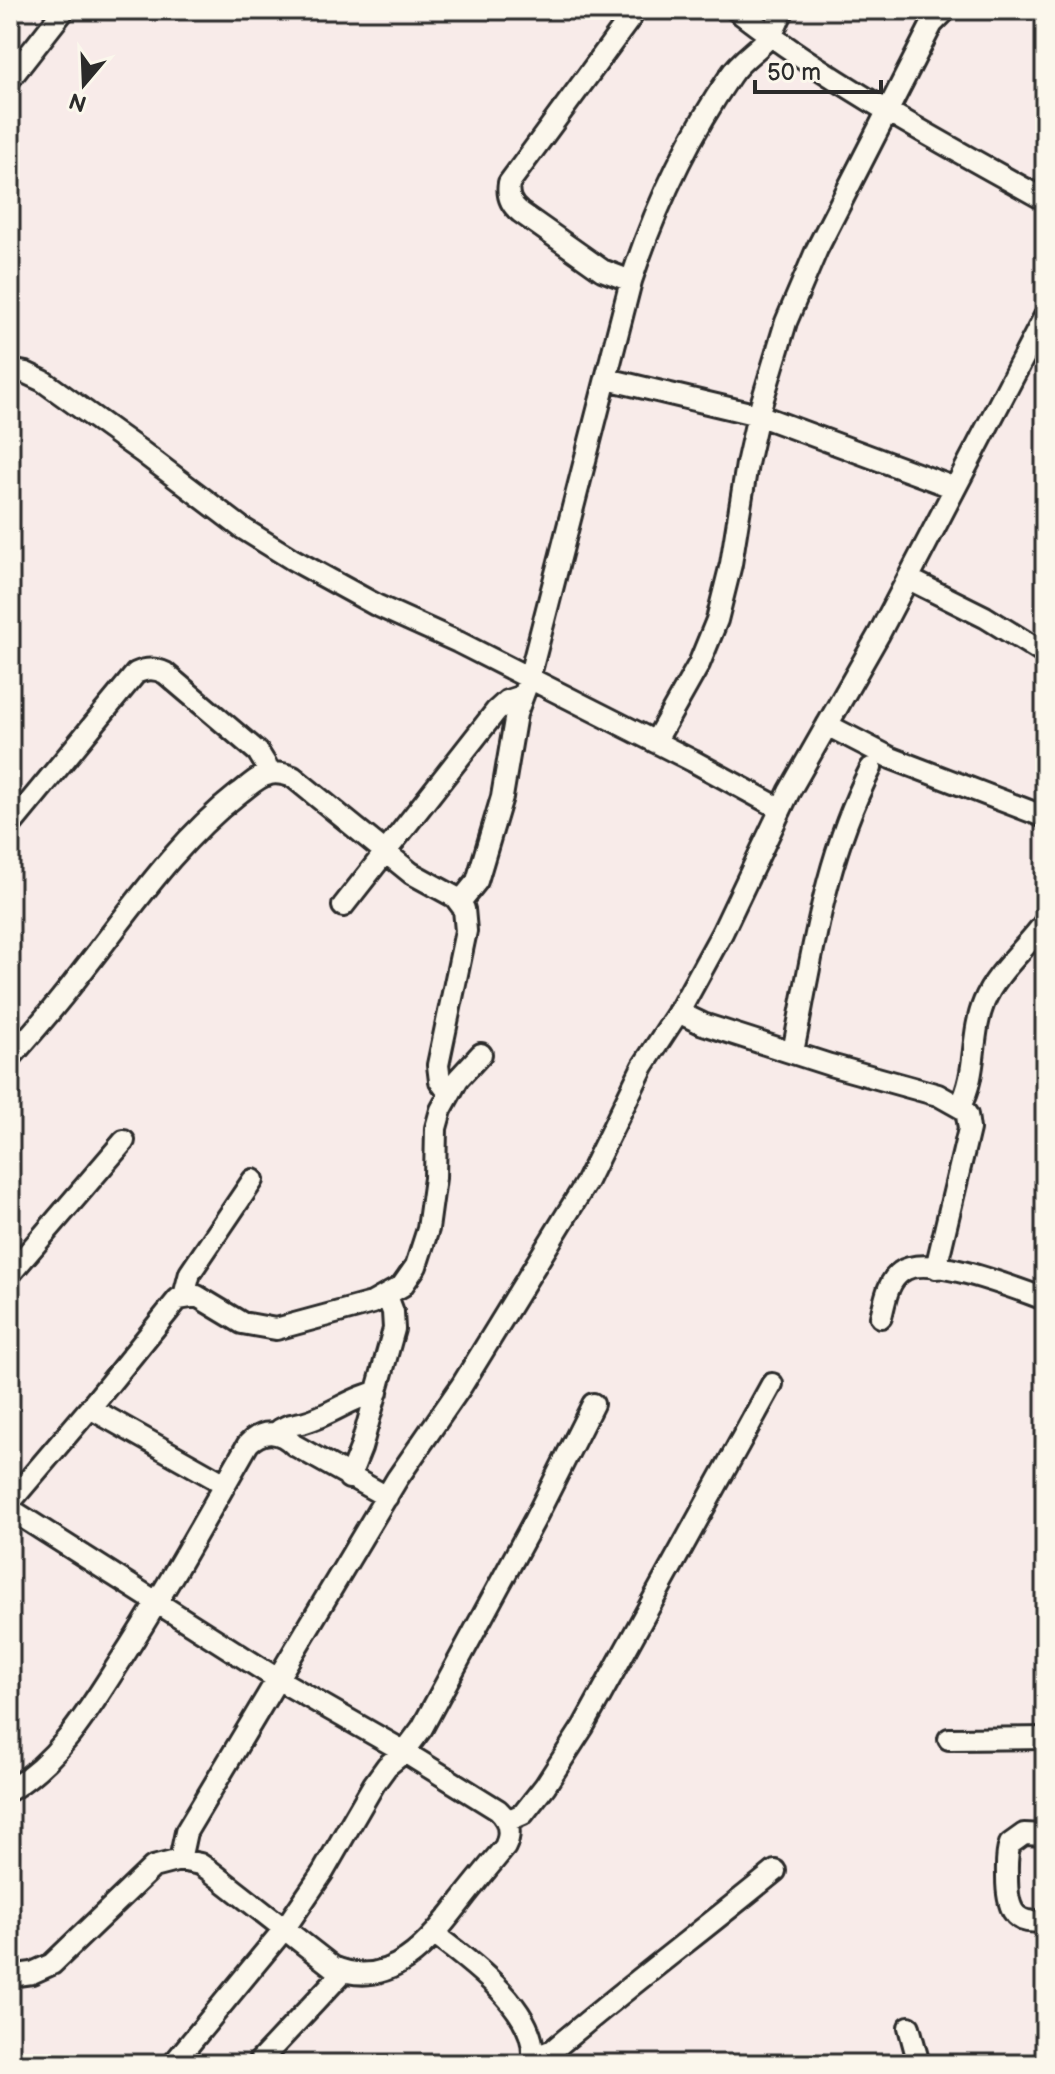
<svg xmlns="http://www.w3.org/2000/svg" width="1055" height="2074" viewBox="0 0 1055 2074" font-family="'Balsamiq Sans',sans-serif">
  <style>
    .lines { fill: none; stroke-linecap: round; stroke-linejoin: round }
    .street-casing { stroke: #2b2b2b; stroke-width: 26 }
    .street { stroke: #fbf7ec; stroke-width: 20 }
  </style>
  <rect width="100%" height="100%" fill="#f8ebe9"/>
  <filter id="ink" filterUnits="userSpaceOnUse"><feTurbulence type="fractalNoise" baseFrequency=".0125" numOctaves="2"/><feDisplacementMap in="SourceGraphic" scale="16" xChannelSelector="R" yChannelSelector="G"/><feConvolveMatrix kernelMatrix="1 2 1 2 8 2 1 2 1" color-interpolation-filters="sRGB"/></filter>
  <g filter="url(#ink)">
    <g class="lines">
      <!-- street casing -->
      <g class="street-casing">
        <path id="street" d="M 736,10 C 832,84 939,141 1045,200
          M 1043,10 L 1045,10
          M 10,79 L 64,10
          M 631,281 L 602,270 L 520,212 C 510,204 507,195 509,183 L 636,10
          M 10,370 L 26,373 L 43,381 L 142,452 L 242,528 L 292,559 L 376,605 L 458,642 L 693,761 L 781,809
          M 607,379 L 758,415 L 955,488
          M 909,579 L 985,617 L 1045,654
          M 827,725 L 891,758 L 1045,817
          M 655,742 L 699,664 L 717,620 L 731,564 L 747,464 L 758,415 L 786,322 L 817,249 L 932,24 L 946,10
          M 10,826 L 136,673 C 147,668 155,668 165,673 L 258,752 L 266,765 L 267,775
          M 460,902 L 477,881 L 502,797 L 516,714 L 529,679 L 631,281 C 655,208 687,139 730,76 C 741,59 757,51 769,37 C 776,30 778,18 784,10
          M 343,906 L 496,711 L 507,701 L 522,696
          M 678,1012 L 703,1024 L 830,1065 L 938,1095 L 963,1109 L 967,1115 L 969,1129 L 936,1268
          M 793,1052 C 813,952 824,860 871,768
          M 10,1058 C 35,1030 59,1002 81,973 C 131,910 174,844 238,794 C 248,787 257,777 269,774 C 277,772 285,774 293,777 L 411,873 L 455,897 L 464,909 L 466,931 L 438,1065 L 440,1081 L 449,1093
          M 960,1106 C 978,1073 970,1036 984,1002 C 995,974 1027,947 1045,922
          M 10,1274 L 124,1141
          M 184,1296 L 190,1273 L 253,1180
          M 881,1317 C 885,1302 887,1282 901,1272 C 926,1252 1016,1289 1045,1299
          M 90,1408 L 225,1484
          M 276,1433 C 286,1424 294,1425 305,1422 C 331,1415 352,1397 377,1392
          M 349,1478 L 361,1448 L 394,1329 L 393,1312 L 387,1296
          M 10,1502 L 90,1408 L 178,1299 L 197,1296 L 242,1323 L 276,1329 L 372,1303 L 402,1286 L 416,1266 L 428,1229 L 435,1178 L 436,1128 L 441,1110 L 458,1079 L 481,1054
          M 10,1509 L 279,1680 L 398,1748 L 498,1810 C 509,1820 512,1833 505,1847 C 490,1865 475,1883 461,1901 C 430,1941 391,1992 333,1967 L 209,1870 L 200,1864 L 180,1860 L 153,1867 L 52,1964 L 32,1973 L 10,1976
          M 949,1739 L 1045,1738
          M 10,1790 C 59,1760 87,1713 117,1666 C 164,1594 205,1519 248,1444 C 262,1429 280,1430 294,1445 L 387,1497
          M 507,1821 L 523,1814 L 545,1786 L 583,1727 L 772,1384
          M 1045,1835 L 1024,1834 L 1010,1844 C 1006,1855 1007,1866 1007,1877 C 1007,1903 1011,1928 1045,1920
          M 180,1860 L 186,1832 L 397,1479 L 462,1385 L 586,1183 L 643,1066 L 681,1008 L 722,933 L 789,792 L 879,634 L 1045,316
          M 435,1935 C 470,1961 542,2014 532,2062
          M 909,2027 L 919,2064
          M 534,2052 L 543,2054 L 553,2050 C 626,1988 702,1931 775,1871
          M 173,2064 L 285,1928 L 323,1872 L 374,1784 L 387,1766 L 404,1752 L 422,1728 L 534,1521 L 593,1404
          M 257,2064 L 344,1971"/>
      </g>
      <!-- street -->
      <use href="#street" class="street"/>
    </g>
  </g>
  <!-- margin -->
  <rect width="1055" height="2074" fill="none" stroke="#fbf7ec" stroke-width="40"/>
  <rect x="20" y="20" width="1015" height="2034" fill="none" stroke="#2b2b2b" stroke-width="3" filter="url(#ink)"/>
  <!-- north arrow -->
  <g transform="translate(84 84) rotate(199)" stroke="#fbf7ec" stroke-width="6" paint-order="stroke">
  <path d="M0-6L14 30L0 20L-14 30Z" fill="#2b2b2b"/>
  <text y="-12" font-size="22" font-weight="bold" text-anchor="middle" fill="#2b2b2b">N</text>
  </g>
  <!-- scale -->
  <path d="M755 80v12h126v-12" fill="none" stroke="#2b2b2b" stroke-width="4"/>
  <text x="767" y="80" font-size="24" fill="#2b2b2b" stroke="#fbf7ec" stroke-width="6" paint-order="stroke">50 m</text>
</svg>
